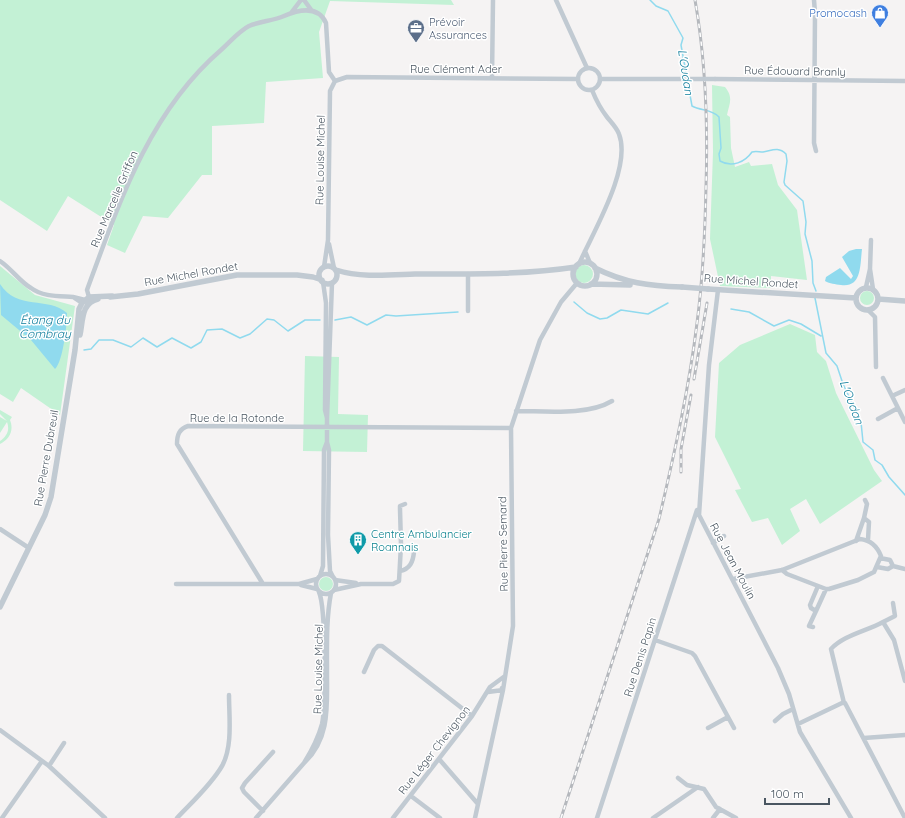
<svg xmlns="http://www.w3.org/2000/svg" width="905" height="818" viewBox="0 0 905 818" font-family="Quicksand,sans-serif">
  <style>
    .green { fill: #c3f1d5 }
    .water { fill: #90daee }
    .lines { fill: none; stroke-linecap: round; stroke-linejoin: round }
    .stream { stroke: #90daee; stroke-width: 1.5 }
    .minor { stroke: #c1cad2; stroke-width: 4.5 }
    .tertiary { stroke: #c1cad2; stroke-width: 5.5 }
    .rail-casing { stroke: #b5b8bd; stroke-width: 3 }
    .rail { stroke: #fff; stroke-width: 1.5; stroke-dasharray: 4.5; stroke-linecap: butt }
    .minor-bridge { stroke: #c1cad2; stroke-width: 4.5 }
    .tertiary-bridge { stroke: #c1cad2; stroke-width: 5.5 }
    .labels { text-anchor: middle; dominant-baseline: central; stroke-width: 3; stroke-linejoin: round; paint-order: stroke }
    .shop-label { font-size: 11px; fill: #366cbe; stroke: #fff; text-anchor: end }
    .service-label { font-size: 11px; fill: #4e5e75; stroke: #fff; text-anchor: start }
    .street-label { font-size: 11px; fill: #4a5661; stroke: #fff }
    .culture-label { font-size: 11px; fill: #0d838f; stroke: #fff; text-anchor: start }
    .water-label { font-size: 12px; font-style: italic; fill: #0c7c9b; stroke: #fff }
  </style>
  <rect width="100%" height="100%" fill="#f5f3f3"/>
  <!-- green -->
  <path class="green" d="M 0,0 L 451,0 L 454,5 L 330,1 L 319,32 L 323,78 L 266,82 L 264,123 L 212,126 L 212,175 L 202,175 L 168,218 L 143,216 L 125,253 L 107,245 L 114,225 L 68,196 L 47,231 L 0,200 Z
    M 712,85 L 725,87 C 734,98 729,104 727,115 L 730,117 L 731,148 L 735,167 L 749,162 L 751,166 L 772,164 L 778,185 L 797,210 L 807,280 L 771,276 L 771,288 L 720,286 L 710,239 L 713,152 Z
    M575 274a9 9 0 1 1 18 0a9 9 0 1 1-18 0Z
    M 0,266 L 35,295 L 75,306 L 60,415 L 21,388 L 13,402 L 0,394 Z
    M860 298a7 7 0 1 1 14 0a7 7 0 1 1-14 0Z
    M 790,324 L 815,335 L 817,352 L 826,361 L 836,393 L 874,470 L 882,481 L 820,524 L 806,499 L 790,509 L 800,531 L 782,545 L 768,518 L 752,522 L 735,490 L 741,489 L 715,437 L 719,363 L 740,345 Z
    M 305,356 L 339,357 L 338,414 L 368,415 L 367,452 L 303,451 Z
    M 0,410 L 12,417 L 10,420 C 14,430 10,439 0,444 L 0,441 C 7,436 10,430 7,422 L 0,433 L 0,417 L 7,421 L 0,414 Z
    M319 584a7 7 0 1 1 14 0a7 7 0 1 1-14 0Z"/>
  <!-- water -->
  <path class="water" d="M 856,249 L 862,249 C 860,265 862,288 841,285 C 835,284 830,284 825,281 L 826,277 L 840,268 L 851,279 L 853,276 L 842,257 L 849,251 Z
    M 0,284 C 17,311 48,296 67,313 C 67,325 63,361 55,369 L 31,340 L 1,315 Z"/>
  <g class="lines">
    <!-- stream -->
    <path class="stream" d="M 650,0 L 656,6 L 668,11 L 683,38 L 681,45 L 692,106 C 701,111 712,109 719,117 L 721,148 L 719,154 L 720,161 C 732,168 745,162 752,152 C 756,151 759,152 763,152 C 771,151 778,146 786,154 L 787,161 L 784,182 L 785,185 L 803,201 L 806,222 L 805,234 L 812,261 L 813,283 L 816,291
      M 815,298 L 826,353 L 837,366 L 843,384 L 861,422 L 863,442 L 873,450 L 875,460 L 882,465 L 889,477 L 905,495
      M 574,302 L 587,313 L 600,319 L 607,318 L 621,310 L 648,314 L 668,303
      M 731,309 L 749,312 L 774,326 L 789,320 L 801,324 L 821,336
      M 335,320 L 351,317 L 367,325 L 386,315 L 396,316 L 458,312
      M 84,350 L 91,349 L 99,340 L 113,340 L 131,347 L 143,338 L 157,347 L 172,338 L 191,348 L 201,342 L 207,330 L 222,329 L 240,338 L 250,334 L 267,319 L 274,320 L 288,331 L 305,320 L 320,320"/>
    <!-- minor -->
    <path class="minor" d="M 304,0 L 312,11
      M 556,0 L 587,68
      M 814,0 L 815,13 L 814,143 L 816,151
      M 291,13 L 301,0
      M578 79a11 11 0 1 1 22 0a11 11 0 1 1-22 0Z
      M 492,78 L 493,0
      M 600,79 L 685,79
      M 715,79 L 905,81
      M 329,244 L 334,268
      M 585,251 L 590,263
      M 0,261 C 12,269 19,281 31,288 C 43,297 59,296 73,297
      M 579,264 C 593,232 632,168 619,134 C 617,128 611,122 607,117 C 600,108 596,100 592,90
      M 324,267 L 328,240 L 330,91 L 335,81 L 347,77 L 578,79
      M 870,269 L 871,240
      M 468,274 L 468,311
      M 323,282 L 326,303 L 325,410 L 327,418 L 332,283
      M 866,287 L 870,269 L 873,289
      M 718,290 L 709,365 L 699,515 L 778,668 L 789,694 L 800,732 L 851,818
      M 89,297 L 87,290 C 119,203 149,112 221,50 C 229,43 239,31 249,26 C 260,21 273,21 284,16 C 298,10 318,5 326,23 L 329,72 L 335,81
      M 82,303 L 73,297 L 85,300
      M 868,310 L 875,317 L 876,367
      M 883,378 L 905,422
      M 892,396 L 905,390
      M 516,411 C 545,411 587,416 612,401
      M 878,419 L 898,408
      M 327,442 L 327,418
      M 864,518 L 867,504 L 865,500
      M 0,529 L 29,548
      M 856,541 L 864,518 L 869,522 L 868,540
      M 713,543 L 724,536
      M 893,566 L 905,569
      M 877,567 L 888,569 L 893,566 L 890,560 L 880,558
      M 400,571 C 410,569 413,562 414,552
      M316 584a10 10 0 1 1 20 0a10 10 0 1 1-20 0Z
      M 320,576 L 323,566 L 324,450 L 327,442 L 329,450 L 328,535 L 330,571 L 333,577
      M 317,579 L 299,584 L 263,584 L 177,444 C 177,435 179,429 188,426 L 511,428
      M 733,579 L 782,570 L 860,539 C 870,540 877,546 881,556 L 874,572 L 858,580 L 829,589 L 826,589 L 787,574 L 782,570
      M 335,580 L 356,583
      M 176,584 L 263,584
      M 301,585 L 317,589
      M 818,586 L 810,605 L 811,608 L 816,611 L 826,589
      M 334,590 L 361,584 L 393,584 L 399,581 L 401,545 L 400,509 L 400,506 L 405,504
      M 319,592 C 326,608 326,705 322,724 C 318,739 312,750 304,763 C 330,739 327,706 327,674 C 327,647 326,619 331,593
      M 883,622 L 895,616 L 893,603
      M 813,627 L 809,626 L 816,611
      M 655,640 L 692,653 L 695,656 L 734,728
      M 364,672 L 374,650 L 378,646 L 382,646 L 472,716
      M 488,692 L 503,690 L 502,688
      M 844,703 L 831,649 C 844,635 867,631 883,622 L 894,640 L 905,681
      M 775,721 L 783,714 L 793,709
      M 798,724 L 842,703 L 845,703 L 905,818
      M 708,728 L 728,717
      M 0,730 L 49,766 L 105,818
      M 864,738 L 905,735
      M 439,759 L 478,804
      M 49,766 L 64,743
      M 678,778 L 687,785 L 704,789 L 716,807 L 736,818
      M 411,796 L 440,818
      M 263,811 L 244,792 L 242,788 L 245,783 L 273,752
      M 2,818 L 42,761
      M 177,818 C 192,802 211,785 222,766 C 233,746 229,717 229,695
      M 256,818 L 304,763
      M 393,818 L 472,716 L 490,687 L 505,676
      M 475,818 L 503,690 L 513,626 L 511,428 L 540,340 L 561,302 L 577,283
      M 597,818 L 697,510
      M 653,818 L 698,787
      M 713,818 L 720,809"/>
    <!-- tertiary -->
    <path class="tertiary" d="M573 274a12 12 0 1 1 24 0a12 12 0 1 1-24 0Z
      M319 275a9 9 0 1 1 18 0a9 9 0 1 1-18 0Z
      M 595,268 C 625,283 649,286 682,287
      M 336,270 C 361,278 389,275 415,274 C 468,274 523,275 576,267
      M 591,284 L 630,285
      M856 299a11 11 0 1 1 22 0a11 11 0 1 1-22 0Z
      M 708,289 L 856,298
      M 110,297 L 138,294 L 237,275 L 297,275 L 313,277 L 322,280
      M 878,299 L 905,301
      M 80,335 C 83,321 81,303 98,299
      M 0,607 L 45,515 L 51,497 L 75,350 L 79,309 L 82,303 L 89,297 L 112,296"/>
    <!-- rail casing -->
    <g class="rail-casing">
      <path id="rail" d="M 694,379 L 707,303
        M 681,472 L 681,449 L 691,395
        M 561,818 L 659,519 C 674,455 689,389 697,323 C 703,278 705,233 706,187 C 708,124 706,62 695,0"/>
    </g>
    <!-- rail -->
    <use href="#rail" class="rail"/>
    <!-- minor-bridge -->
    <path class="minor-bridge" d="M 685,79 L 715,79"/>
    <!-- tertiary-bridge -->
    <path class="tertiary-bridge" d="M 682,287 L 708,289"/>
  </g>
  <!-- icons -->
  <defs>
    <g id="shop-pin" transform="scale(0.9)"><path d="M0 17L-7.5 6A9.5 9.5 0 1 1 7.5 6Z" fill="#3f7fe0" stroke="#fff"/><path d="M-5-2.5h2.3a2.7 3.5 0 0 1 5.4 0H5L5.5 6h-11ZM-1.5-2.5h3a1.5 2.3 0 0 0-3 0Z" fill="#fff"/></g>
    <g id="office-pin" transform="scale(0.9)"><path d="M0 17L-7.5 6A9.5 9.5 0 1 1 7.5 6Z" fill="#5c6f8a" stroke="#fff"/><path d="M-6-3h4V-5.5h4V-3h4V5H-6ZM-1-4.5V-3h2v-1.5ZM-6 0V1H6V0Z" fill="#fff"/></g>
    <g id="building-pin" transform="scale(0.9)"><path d="M0 17L-7.5 6A9.5 9.5 0 1 1 7.5 6Z" fill="#0f9aa8" stroke="#fff"/><path d="M-4-6H4V6H1V3H-1V6H-4ZM-2.5-4.3h1.7v1.8h-1.7ZM.8-4.3h1.7v1.8H.8ZM-2.5-1h1.7V.8h-1.7ZM.8-1h1.7V.8H.8Z" fill="#fff"/></g>
  </defs>
  <g fill-rule="evenodd">
    <use href="#shop-pin" x="880" y="13"/>
    <use href="#office-pin" x="416" y="28"/>
    <use href="#building-pin" x="358" y="540"/>
  </g>
  <g class="labels">
    <!-- shop labels -->
    <g class="shop-label">
      <text x="867" y="13">Promocash</text>
    </g>
    <!-- service labels -->
    <g class="service-label">
      <text x="429" y="22">Prévoir<tspan x="429" dy="13">Assurances</tspan></text>
    </g>
    <!-- street labels -->
    <g class="street-label">
      <text x="456" y="69">Rue Clément Ader</text>
      <text transform="translate(795 71) rotate(1)">Rue Édouard Branly</text>
      <text transform="translate(320 160) rotate(-89)">Rue Louise Michel</text>
      <text transform="translate(114 199) rotate(-67)">Rue Marcelle Griffon</text>
      <text transform="translate(191 274) rotate(-10)">Rue Michel Rondet</text>
      <text transform="translate(751 281) rotate(4)">Rue Michel Rondet</text>
      <text x="237" y="418">Rue de la Rotonde</text>
      <text transform="translate(46 458) rotate(-80)">Rue Pierre Dubreuil</text>
      <text transform="translate(503 544) rotate(-91)">Rue Pierre Semard</text>
      <text transform="translate(733 561) rotate(62)">Rue Jean Moulin</text>
      <text transform="translate(640 657) rotate(-72)">Rue Denis Papin</text>
      <text transform="translate(318 669) rotate(-89)">Rue Louise Michel</text>
      <text transform="translate(434 750) rotate(-52)">Rue Léger Chevignon</text>
    </g>
    <!-- culture labels -->
    <g class="culture-label">
      <text x="371" y="534">Centre Ambulancier<tspan x="371" dy="13">Roannais</tspan></text>
    </g>
    <!-- water labels -->
    <g class="water-label">
      <text transform="translate(686 72) rotate(81)">L'Oudan</text>
      <text x="45" y="319">Étang du<tspan x="45" dy="14">Combray</tspan></text>
      <text transform="translate(852 402) rotate(69)">L'Oudan</text>
    </g>
  </g>
  <!-- scale -->
  <path d="M765 798v6h64v-6" fill="none" stroke="#4a5661" stroke-width="2"/>
  <text x="771" y="798" font-size="12" fill="#4a5661" stroke="#ffffff" stroke-width="3" paint-order="stroke">100 m</text>
</svg>
